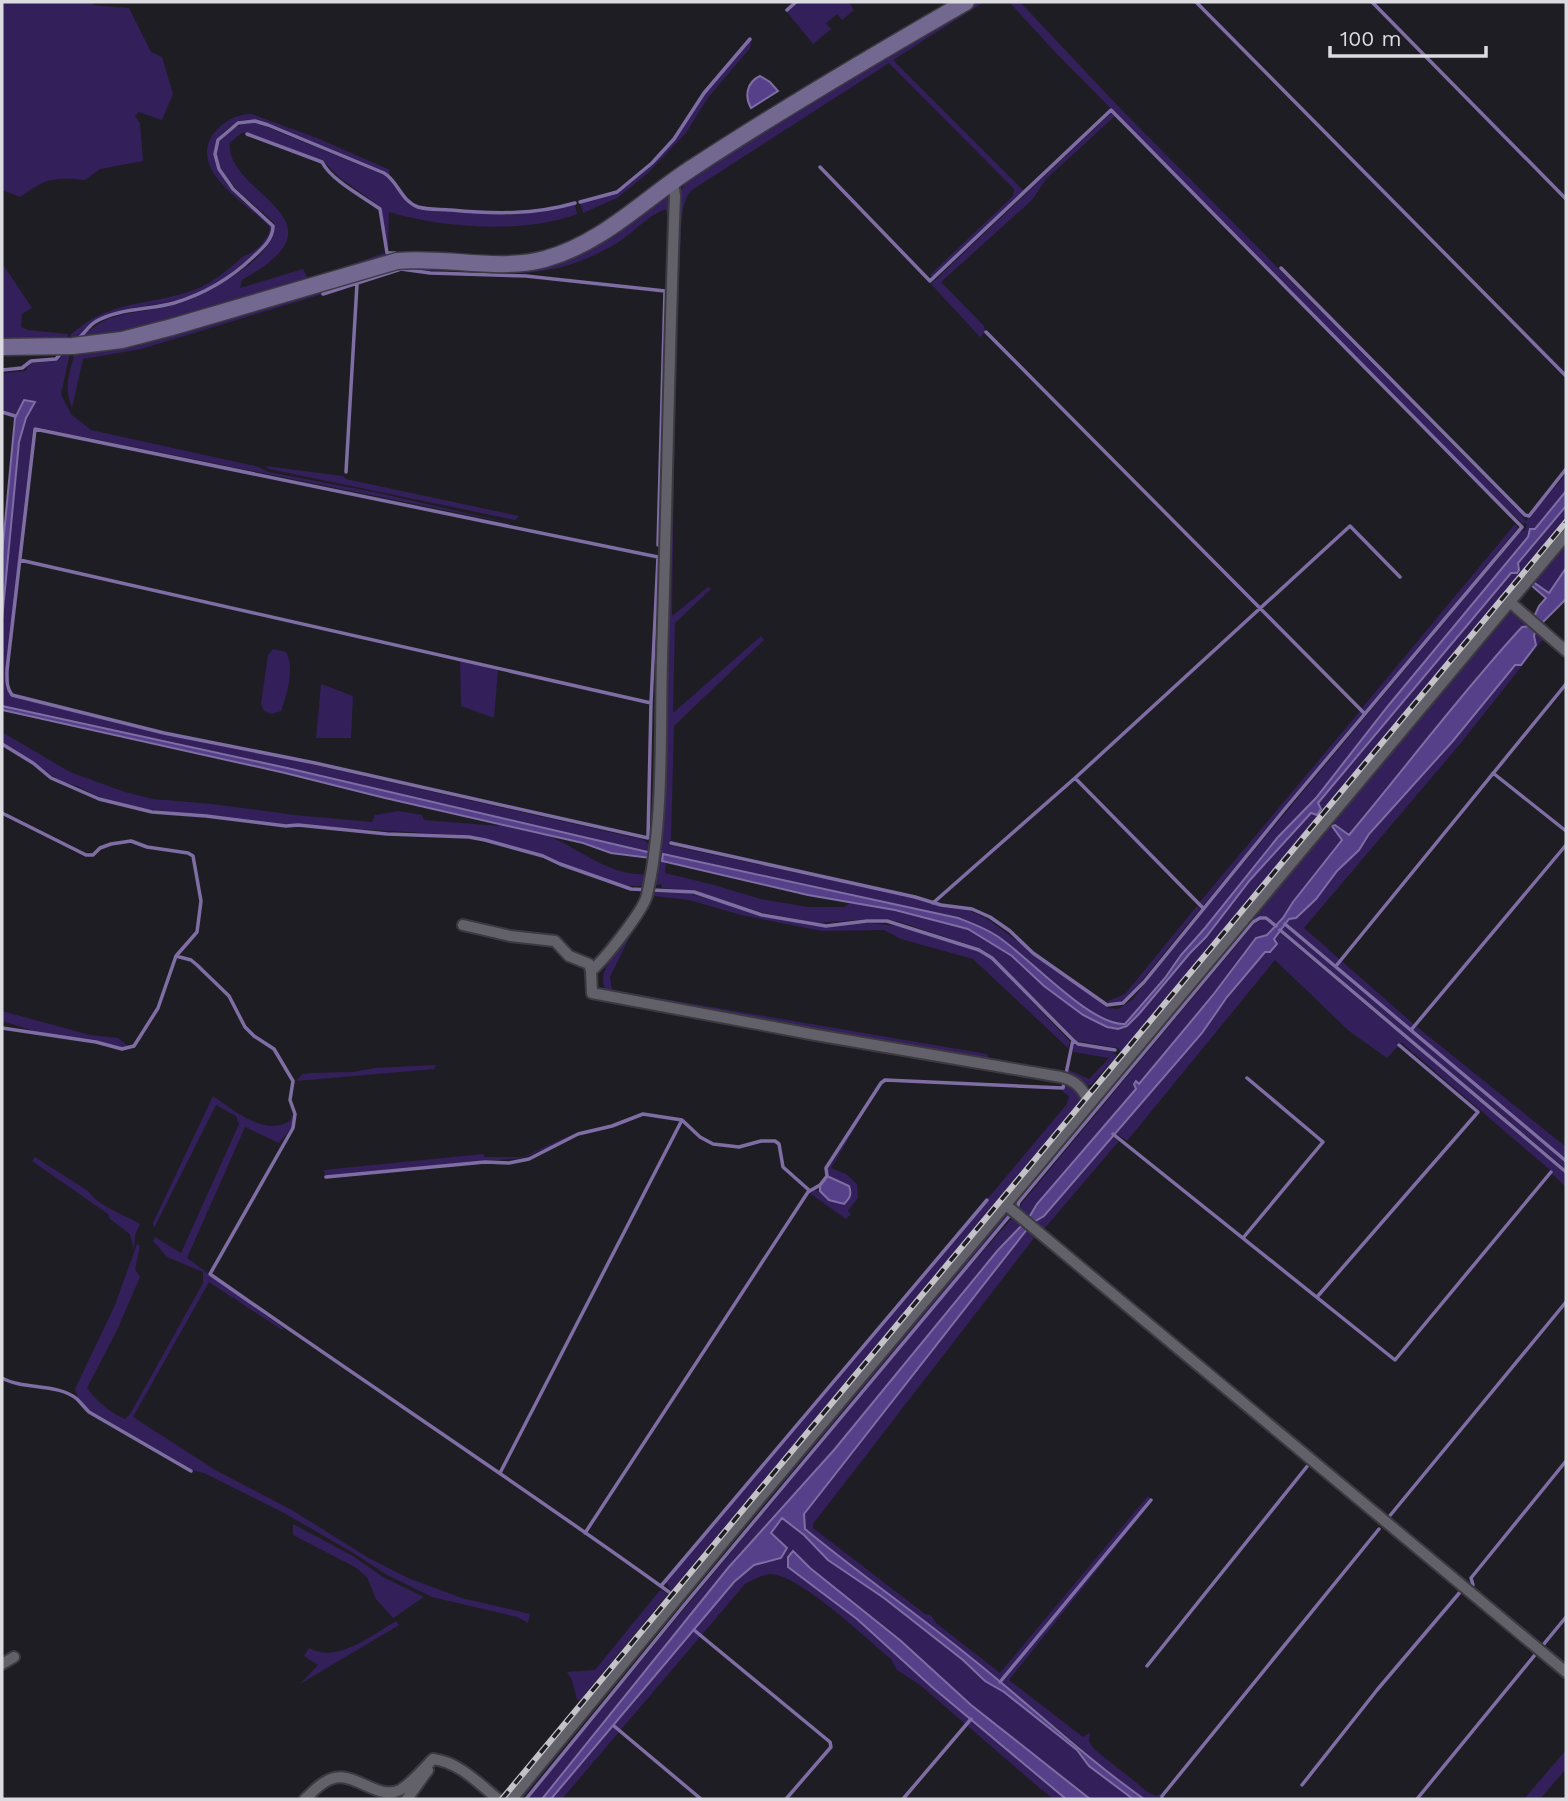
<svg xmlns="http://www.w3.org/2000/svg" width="1568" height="1801" viewBox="0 0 1568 1801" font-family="'Work Sans',sans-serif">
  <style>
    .green { fill: #331f5a }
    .water { fill: #56408a; stroke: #7e6ea4; stroke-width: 2 }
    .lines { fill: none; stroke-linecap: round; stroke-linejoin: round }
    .stream { stroke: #7e6ea4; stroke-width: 3.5 }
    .street-casing { stroke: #3c3a40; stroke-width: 14 }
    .secondary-casing { stroke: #3c3a40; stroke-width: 19 }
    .street { stroke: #626169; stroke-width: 10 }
    .secondary { stroke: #726890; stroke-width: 16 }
    .rail-casing { stroke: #c3c2c7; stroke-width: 6 }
    .rail { stroke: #1f1d24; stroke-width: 3.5; stroke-dasharray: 10; stroke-linecap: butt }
  </style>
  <rect width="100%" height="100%" fill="#1f1d24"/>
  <!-- green -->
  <path class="green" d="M 2,2 L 93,2 L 93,5 L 129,8 L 151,52 L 162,57 L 173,94 L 162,120 L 139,112 L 135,116 L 140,123 L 143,161 L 100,169 L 85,180 C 52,177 47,178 20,197 L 2,190 Z
    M 799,2 L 849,2 L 854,10 L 842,20 L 837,14 L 826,23 L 831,29 L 813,44 L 787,12 Z
    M 971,2 L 984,2 L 893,60 L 1024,191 L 932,278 L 930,275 L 1013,196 L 1014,189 L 889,63 L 692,190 L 687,196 L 683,209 L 681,227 L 675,391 L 672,616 L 708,587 L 711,589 L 675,623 L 673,713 L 761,636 L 764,640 L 674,726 L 671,839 L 668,845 L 913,898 L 939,906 L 971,911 L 989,920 L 1108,1008 L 1118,1009 L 1132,1000 L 1170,951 L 1520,532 L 1525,530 L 1527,525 L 1525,523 L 1522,523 L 1485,488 L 1056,53 L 1009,2 L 1020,2 L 1117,105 L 1516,509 L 1522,511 L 1520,513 L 1526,521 L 1566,474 L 1566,491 L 1535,530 L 1527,533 L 1528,537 L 1388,706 L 1316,798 L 1125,1024 C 1090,1026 1028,956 997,936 C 985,928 971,923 958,918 L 664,854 L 662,860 L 666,862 L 665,873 L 714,885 L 761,899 L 808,907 L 844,907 L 850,903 L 877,906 L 968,929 L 1012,956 L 1044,986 L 1083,1015 L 1118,1029 L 1127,1026 L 1139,1014 L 1190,953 L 1206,937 L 1250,880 L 1311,813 L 1321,809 L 1318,804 L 1566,506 L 1566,520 L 1121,1053 L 1118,1048 L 1077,1041 L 992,956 L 982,949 L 897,921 L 869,919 L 818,923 L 764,913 L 694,891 L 662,888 L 661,884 L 652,886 L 678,198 L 680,191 L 691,176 Z
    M 752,39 L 750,48 L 707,99 L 686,133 L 648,173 L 617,198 L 583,213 L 580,203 L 616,193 L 653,164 L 676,139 L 705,94 Z
    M 1111,113 L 1115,116 L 1046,179 L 1032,200 L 941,282 L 984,326 L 985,332 L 980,337 L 931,284 Z
    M 251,114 L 317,138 L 390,170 L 389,174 L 256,120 C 244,118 235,122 226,130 C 198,152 226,187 246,204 C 255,211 265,216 272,225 L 269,238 L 264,245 C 240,267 218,286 187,297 C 154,309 106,304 82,334 C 92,330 99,322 110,318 C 131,311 153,311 174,305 C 201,298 280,257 274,223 C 257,205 192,163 227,134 C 235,126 245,122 257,123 L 384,175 C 398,183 402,202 419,208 L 512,215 L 575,205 L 577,214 C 525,234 442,228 389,212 L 388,251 L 381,207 L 340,178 L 323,161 L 247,132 L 240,134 L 230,143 C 225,188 324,212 274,258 C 265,267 253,273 242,280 L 240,288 L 303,269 L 308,279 L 384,253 L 386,255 C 433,243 482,264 529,255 C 549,251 567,241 586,233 L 586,238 L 539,258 L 431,256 L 135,333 L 70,338 L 71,334 C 79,328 86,322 94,318 C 125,301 162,302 194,290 C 214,283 229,268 244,256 C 256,252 266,241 270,230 L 269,226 C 249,205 186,170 214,133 C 223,122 236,114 251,114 Z
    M 668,194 L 671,196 L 663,548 L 660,548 L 670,231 L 666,209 C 648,215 633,233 617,243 C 553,281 511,274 442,270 L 431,271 L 400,268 L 316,296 L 141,349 L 83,359 L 72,408 C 63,386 70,373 75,351 L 384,267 L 520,267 L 606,237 Z
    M 2,263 L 32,308 L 22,314 L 21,327 L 28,330 L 68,334 L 66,344 L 2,344 Z
    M 69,349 L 71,349 L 61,394 L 71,414 L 91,430 L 259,467 L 268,472 L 374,492 L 514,524 L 35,427 L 33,428 L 6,673 L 5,684 L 10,695 L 162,734 L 297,761 L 631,837 C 642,839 650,840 652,853 L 287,768 L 2,706 L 2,620 L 19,442 L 26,418 L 34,403 L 24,400 L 16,415 L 2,410 L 2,373 L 25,371 L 31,363 L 57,361 Z
    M 265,466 L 343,476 L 346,479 L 519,516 L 515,520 L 269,469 Z
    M 1515,524 L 1518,528 L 1365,712 L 1362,708 Z
    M 1566,542 L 1566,568 L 1549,593 L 1533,582 Z
    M 1514,612 L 1531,626 L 1522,628 L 1482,670 L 1431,737 L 1349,836 L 1335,825 L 1335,818 L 1510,613 Z
    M 1535,632 L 1544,638 L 1460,744 L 1304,928 L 1417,1027 L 1566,1147 L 1566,1159 L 1286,923 L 1316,899 L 1337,871 L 1359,850 L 1369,834 L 1452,742 L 1515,665 L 1521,664 Z
    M 273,649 L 286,652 C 295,668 287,695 281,711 L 271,714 L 264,711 L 261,704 L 268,655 Z
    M 460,661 L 498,670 L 494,718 L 461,706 Z
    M 321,684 L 353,696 L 351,738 L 316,738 Z
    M 1360,711 L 1363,713 L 1203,906 L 1199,903 Z
    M 2,732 L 70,772 L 125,792 L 153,799 L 212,804 L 295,815 L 372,822 L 375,815 L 398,811 L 422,815 L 424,820 L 498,826 L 500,823 C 517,828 537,830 553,838 C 584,852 612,877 648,874 L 646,886 L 628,886 L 561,863 L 545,855 L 474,836 L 277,824 L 147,809 L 99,797 L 77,786 L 62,782 L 2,742 Z
    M 1327,826 L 1332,826 L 1343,840 L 1277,925 L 1266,916 L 1252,921 L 1015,1206 L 1014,1200 Z
    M 653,892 L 688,893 L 758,914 L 816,926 L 869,923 L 898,926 L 978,951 L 991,959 L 1065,1036 L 1070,1042 L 1068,1048 L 973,959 L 901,939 L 884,930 L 822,931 L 741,915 L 689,900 L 653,896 Z
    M 1197,906 L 1200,909 L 1127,999 L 1115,1004 L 1106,1002 L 1125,994 Z
    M 1261,920 L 1266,920 L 1275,927 L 1267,936 L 1256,938 L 1213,995 L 1139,1085 L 1136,1081 L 1134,1084 L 1136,1089 L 1028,1219 L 1018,1210 L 1022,1203 L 1255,923 Z
    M 1284,925 L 1566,1163 L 1566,1169 L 1281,929 Z
    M 1279,932 L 1566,1174 L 1566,1187 L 1552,1174 L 1550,1170 L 1402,1043 L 1396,1043 L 1399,1045 L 1387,1058 L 1349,1031 L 1275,960 L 1127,1141 L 1114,1132 C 1170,1077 1215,1012 1265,952 L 1270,952 L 1277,944 L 1273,939 Z
    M 631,934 L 610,977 L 612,990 L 987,1054 L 989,1059 L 985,1061 L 607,992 C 593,973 619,950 631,934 Z
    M 2,1011 L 90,1035 L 118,1038 L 128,1046 L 123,1048 L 96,1040 L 40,1033 L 2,1021 Z
    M 1074,1044 C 1087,1050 1107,1045 1117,1056 L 1091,1085 L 1085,1085 L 1067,1075 L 1069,1070 L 1089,1079 L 1109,1058 L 1073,1052 Z
    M 436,1065 L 434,1069 L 296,1081 L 303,1074 L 310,1073 L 353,1072 L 375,1068 Z
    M 1067,1082 L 1083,1099 L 671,1591 L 666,1582 L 1067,1104 L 1069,1096 L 1062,1091 Z
    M 213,1096 C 234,1110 264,1137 290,1121 L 293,1113 L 292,1127 L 279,1143 L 245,1127 L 187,1258 L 283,1328 L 282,1330 L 209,1282 L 133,1417 L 217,1471 L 292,1510 L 367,1557 L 408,1578 L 462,1598 L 530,1614 L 528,1623 L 517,1617 L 432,1597 L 387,1575 L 355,1554 L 286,1514 L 204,1473 L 195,1471 L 89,1410 L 78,1398 L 75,1389 L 115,1305 L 137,1244 L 140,1246 L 135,1269 L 140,1277 L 117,1330 L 87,1388 C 96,1401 111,1413 125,1419 L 130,1414 L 203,1283 L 203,1272 L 167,1257 L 153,1241 L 155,1237 L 181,1253 L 239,1124 L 236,1116 L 216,1105 L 154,1228 L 153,1223 Z
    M 869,1104 L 831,1168 L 846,1174 L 857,1184 L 858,1198 L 848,1211 L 851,1214 L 846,1219 L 811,1194 L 814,1190 L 820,1191 L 829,1200 L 844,1204 L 849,1199 L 849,1186 L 827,1176 L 828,1169 Z
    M 575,1133 L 553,1146 L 522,1158 L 325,1176 L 324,1170 L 483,1154 L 485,1157 L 523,1157 Z
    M 1112,1135 L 1119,1141 L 1044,1229 L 1090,1268 L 1032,1223 L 1044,1216 Z
    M 35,1157 L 88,1191 C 99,1207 124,1214 140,1224 L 135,1235 L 134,1250 L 130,1234 L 110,1219 L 108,1214 L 32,1161 Z
    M 1005,1210 L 1011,1212 L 684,1600 L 522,1799 L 516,1799 Z
    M 1014,1216 L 1023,1224 L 998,1250 L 834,1450 L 728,1568 L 542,1799 L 527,1799 L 929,1313 Z
    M 1028,1228 L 1035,1235 L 1034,1238 L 813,1524 L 813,1528 L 925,1614 L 931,1615 L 936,1623 L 1000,1673 L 1148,1496 L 1153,1500 L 1009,1680 L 1083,1737 L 1090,1732 L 1089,1741 L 1094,1749 L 1149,1793 L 1156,1796 L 1160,1794 L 1164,1799 L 1144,1799 L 1100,1768 L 1081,1748 L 970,1657 L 859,1574 L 805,1529 L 804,1514 Z
    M 782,1518 L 804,1535 L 828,1560 L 884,1598 L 963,1660 L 985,1681 L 1004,1692 L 1077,1750 L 1089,1766 L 1133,1799 L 1090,1799 L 971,1705 L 901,1641 L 810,1568 L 793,1551 L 788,1567 L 857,1619 L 932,1687 L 1066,1799 L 1054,1799 L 1042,1790 L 920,1685 L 897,1670 L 891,1659 C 868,1640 798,1573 770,1574 C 761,1575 753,1580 745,1584 L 562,1799 L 551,1799 L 734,1582 L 754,1565 L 781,1558 L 771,1533 Z
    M 293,1524 L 353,1556 L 383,1577 L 424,1597 L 393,1618 L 376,1599 L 367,1577 L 355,1567 L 293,1535 Z
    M 660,1590 L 668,1594 L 580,1700 L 577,1700 L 572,1680 L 567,1672 L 595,1670 Z
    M 396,1621 L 399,1625 L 300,1684 L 318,1665 L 304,1656 L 309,1648 C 337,1664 372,1635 396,1621 Z
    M 1566,1750 L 1566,1769 L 1540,1799 L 1524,1799 Z"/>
  <!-- water -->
  <path class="water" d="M 760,76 L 770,82 L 778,91 L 751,108 C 744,96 747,82 760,76 Z
    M 24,400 L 35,402 L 26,418 L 19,442 L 2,620 L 2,555 L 15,418 Z
    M 1566,491 L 1566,506 L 1518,563 L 1519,570 L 1517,573 L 1511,573 L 1318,803 L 1321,809 L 1317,815 L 1311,813 L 1250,880 L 1206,937 L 1190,953 L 1139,1014 L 1127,1026 L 1118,1029 L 1107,1027 L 1083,1015 L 1044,986 L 1012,956 L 968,929 L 895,910 L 808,895 L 662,861 L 663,854 L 958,918 C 971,923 985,928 997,936 C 1028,956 1090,1026 1125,1024 L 1165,978 L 1181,955 L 1205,928 L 1278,837 L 1316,798 L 1388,706 L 1528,537 L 1530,529 L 1535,529 Z
    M 1566,568 L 1566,599 L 1540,625 L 1533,619 L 1539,606 L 1546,598 L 1531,585 L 1533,582 L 1549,593 Z
    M 1531,626 L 1535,632 L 1534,636 L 1536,645 L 1521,665 L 1515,665 L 1452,742 L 1369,834 L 1359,850 L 1337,871 L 1316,899 L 1296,918 L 1289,919 L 1274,939 L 1277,944 L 1270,952 L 1265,952 L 1227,997 L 1202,1033 L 1044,1216 L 1032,1223 L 1028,1219 L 1037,1204 L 1136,1089 L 1134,1084 L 1136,1081 L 1139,1084 L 1213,995 L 1256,938 L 1267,935 L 1283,918 L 1293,902 L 1342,840 L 1332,826 L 1335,825 L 1349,835 C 1407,766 1461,693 1522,627 Z
    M 2,706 L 287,768 L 652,853 L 650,858 L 611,853 L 583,843 L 385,798 L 285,773 L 2,710 Z
    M 827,1176 L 849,1186 C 852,1194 850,1198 844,1204 L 829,1200 L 820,1191 L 820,1185 Z
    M 1023,1224 L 1028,1228 L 804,1514 L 805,1529 C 858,1573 916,1613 970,1657 C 1029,1704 1083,1756 1144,1799 L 1133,1799 L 1089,1766 L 1077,1750 L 1004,1692 L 985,1681 L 963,1660 L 884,1598 L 828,1560 L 804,1535 L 782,1518 L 771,1533 L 787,1548 L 781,1558 L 754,1565 L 734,1582 L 551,1799 L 542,1799 L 728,1568 L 834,1450 L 998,1250 Z
    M 793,1551 L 810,1568 L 901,1641 L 971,1705 L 1090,1799 L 1066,1799 L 932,1687 L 857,1619 L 788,1567 L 788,1557 Z"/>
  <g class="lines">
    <!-- stream -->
    <path class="stream" d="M 1196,2 L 1566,376
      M 1372,2 L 1566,199
      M 787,10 L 796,2
      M 247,134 L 322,162 C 332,181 362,196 380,209 L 387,253 L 395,253
      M 580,202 L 617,192 L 652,163 L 674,139 L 704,93 L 750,39
      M 1281,268 L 1525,515 L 1529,516 L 1566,469
      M 323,294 L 401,269 L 430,273 L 526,276 L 665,291 L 658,545
      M 986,332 L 1364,713
      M 80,337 C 85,332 90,325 95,322 C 118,308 150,310 174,303 C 204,294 231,278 253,257 C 263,248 273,239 273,226 L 233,189 L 219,169 L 215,154 L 218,140 L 238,123 L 255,121 L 268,125 L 384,173 C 398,181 401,201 418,207 C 428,210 440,209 451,210 C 493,214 534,215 575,203
      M 2,370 L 22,368 L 31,361 L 56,359 L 62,352
      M 2,412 L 15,416
      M 346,472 L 357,284
      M 20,560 L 651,703 L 648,838 L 315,763 L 164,733 L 12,695 C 6,687 7,680 7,670 L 35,429 L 658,557
      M 651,703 L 658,557
      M 2,744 L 33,763 L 51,778 L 99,799 L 152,812 L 206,816 L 286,826 L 298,825 L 387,834 L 469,837 L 485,840 L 543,856 L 560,864 L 631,889 L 694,892 L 762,915 L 826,926 L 867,921 L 887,921 L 979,950 L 992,958 L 1073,1040 L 1078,1044 L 1115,1050
      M 1493,773 L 1566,831
      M 1075,778 L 1203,908
      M 2,813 L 86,855 L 93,855 L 100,848 L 111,844 L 131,841 L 147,847 L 188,853 L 193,856 L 201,901 L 197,932 L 176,956 L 158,1008 L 134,1046 L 122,1049 L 96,1042 L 2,1028
      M 671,843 L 915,897 L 941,905 L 972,909 L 990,917 L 1010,931 L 1033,953 L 1107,1005 L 1123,1003 L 1144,982 L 1284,810 L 1522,527 L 1111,110 L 930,281 L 820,167
      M 933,903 L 1075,778 L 1350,526 L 1400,577
      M 1285,924 L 1566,1161
      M 1280,930 L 1566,1172
      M 176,956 L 191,960 L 197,965 L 229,996 L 245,1027 L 254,1036 L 274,1049 L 293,1081 L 290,1100 L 295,1114 L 293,1128 L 210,1274 C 362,1381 518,1483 669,1592
      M 1336,966 L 1566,684
      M 1411,1030 L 1566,845
      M 1113,1134 L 1395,1360 L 1551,1172
      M 326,1177 L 485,1162 L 509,1163 L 529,1159 L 578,1134 L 612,1126 L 643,1114 L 682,1120 L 700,1137 L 713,1144 L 739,1147 L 761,1141 L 775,1141 L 779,1144 L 783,1167 L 810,1191
      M 1017,1208 L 1019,1202 L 1253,922 L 1260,918 L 1266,918 L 1276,926
      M 1243,1238 L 1323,1142 L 1247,1078
      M 1317,1297 L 1478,1112 L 1399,1045
      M 2,1378 C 24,1390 57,1383 77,1399 C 81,1403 85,1408 89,1412 L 191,1471
      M 500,1473 L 682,1120
      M 1388,1518 L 1566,1302
      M 585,1533 L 808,1192 L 820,1185 L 827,1176 L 826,1168 L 881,1083 L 885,1080 L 1063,1088 L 1073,1040
      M 661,1586 L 987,1200
      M 1470,1588 L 1473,1585 L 1471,1578 L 1566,1461
      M 694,1630 L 830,1742 L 831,1747 L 786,1799
      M 1147,1666 L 1309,1464
      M 1000,1682 L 1151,1500
      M 614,1726 L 701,1799
      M 1302,1785 L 1377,1690 L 1461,1591
      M 526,1799 L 685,1604 L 1011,1214
      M 903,1799 L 971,1719
      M 1162,1799 L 1162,1796 L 1379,1529
      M 1417,1799 L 1566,1617"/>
    <!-- street casing -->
    <g class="street-casing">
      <path id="street" d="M 673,182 L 675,196 C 669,350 667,503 662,657 C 660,733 664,821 647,895 C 644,910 604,960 591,971 L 592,993 L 816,1035 L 1061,1077 C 1077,1081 1083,1089 1090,1104
        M 1511,603 L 1566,651
        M 463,925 L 510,936 L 555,941 L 569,956 L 589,964 L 591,971
        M 1006,1205 L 1566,1672
        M 2,1664 L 14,1657
        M 305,1799 C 313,1792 321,1782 331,1779 C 354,1770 377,1801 400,1790 C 412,1783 423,1769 433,1759 C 459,1762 478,1783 498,1799
        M 407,1799 L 428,1770
        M 512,1799 L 762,1496 L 1566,535"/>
    </g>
    <!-- secondary casing -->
    <g class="secondary-casing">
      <path id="secondary" d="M 2,347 L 73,346 L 122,340 L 172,327 L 397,261 C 445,256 497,272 545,259 C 602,243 641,202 689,170 C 779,111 872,56 966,2"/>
    </g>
    <!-- street -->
    <use href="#street" class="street"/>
    <!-- secondary -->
    <use href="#secondary" class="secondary"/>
    <!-- rail casing -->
    <g class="rail-casing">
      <path id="rail" d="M 502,1799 L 1566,522"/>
    </g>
    <!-- rail -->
    <use href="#rail" class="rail"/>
  </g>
  <!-- border -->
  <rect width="1568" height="1801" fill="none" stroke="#dcdbe0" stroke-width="7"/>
  <!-- scale -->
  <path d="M1330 46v10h156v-10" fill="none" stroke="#dcdbe0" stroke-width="3.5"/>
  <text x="1340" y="46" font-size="21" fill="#dcdbe0" stroke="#1f1d24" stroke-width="5" paint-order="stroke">100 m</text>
</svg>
